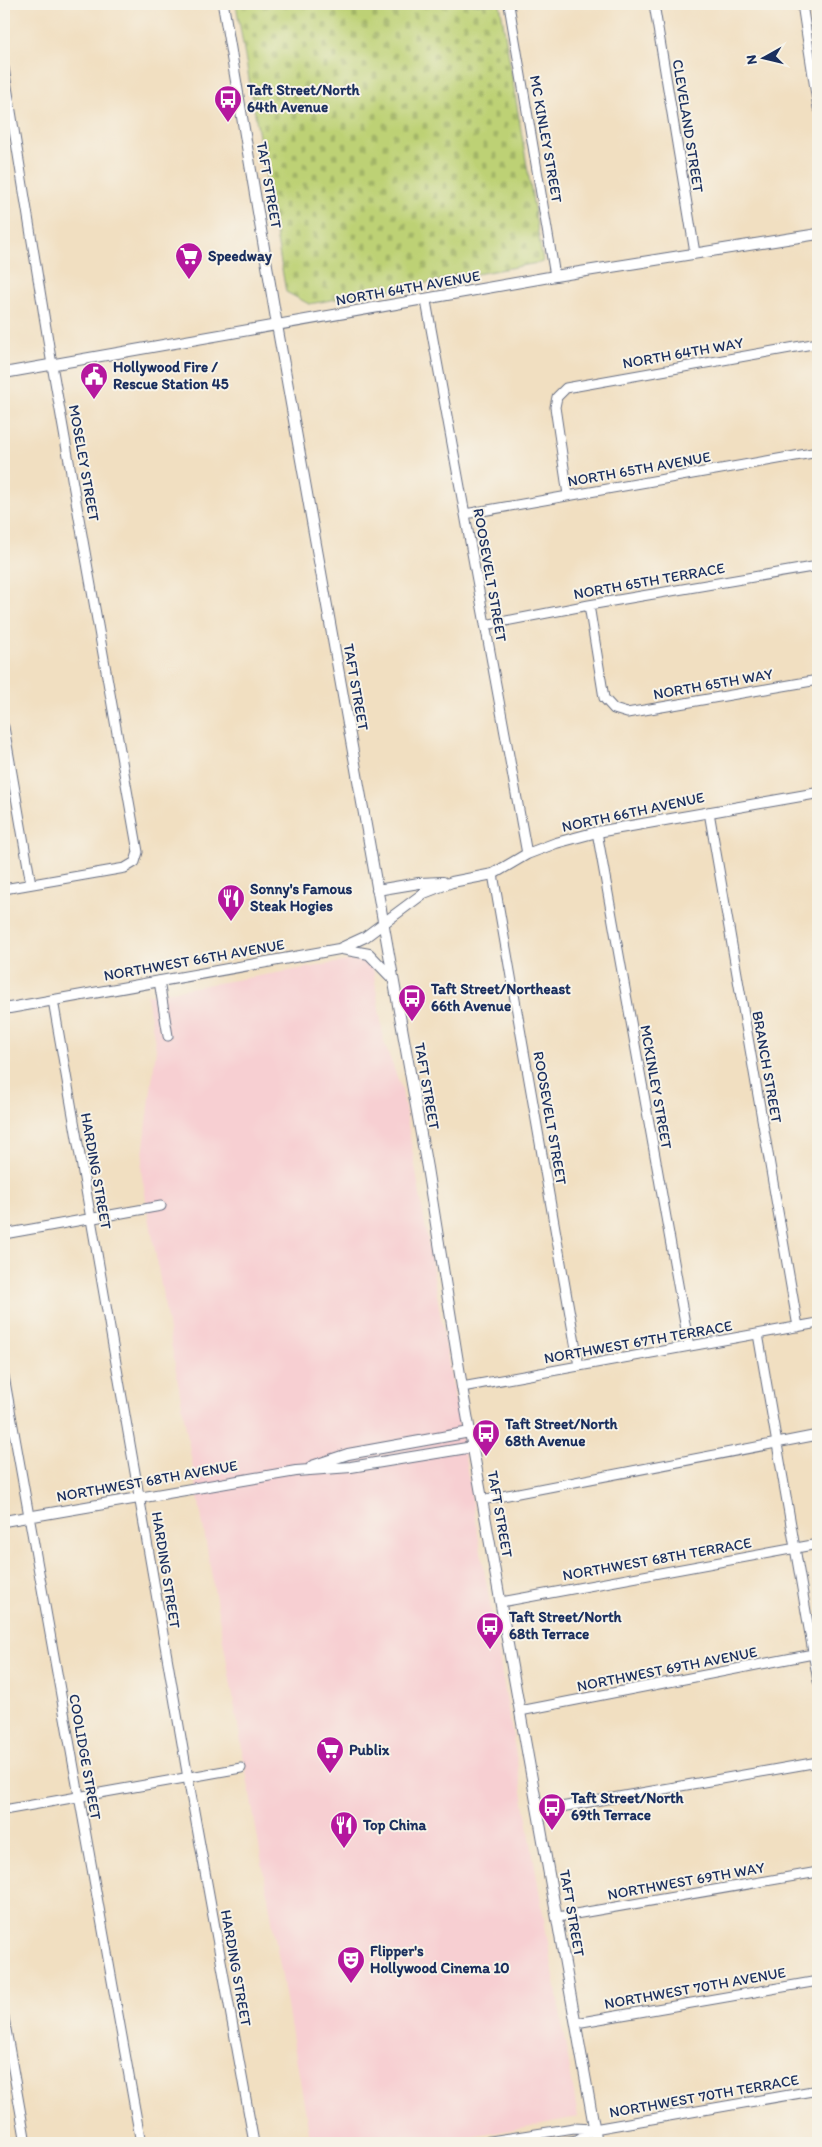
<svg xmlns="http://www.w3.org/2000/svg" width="822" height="2147" viewBox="0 0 822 2147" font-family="Itim,sans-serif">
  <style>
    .built { fill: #f7cfd2 }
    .cemetery { fill: url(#cemetery-stones); stroke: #6c806a }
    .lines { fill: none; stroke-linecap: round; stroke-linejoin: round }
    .minor-casing { stroke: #666d81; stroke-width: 11 }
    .tertiary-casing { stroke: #666d81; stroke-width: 12 }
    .minor { stroke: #fff; stroke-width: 9 }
    .tertiary { stroke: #fff; stroke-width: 10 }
    .labels { text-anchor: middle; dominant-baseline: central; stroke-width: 4; stroke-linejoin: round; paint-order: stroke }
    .poi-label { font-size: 15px; font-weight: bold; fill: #1b2f5e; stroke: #f7f3e8; text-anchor: start }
    .street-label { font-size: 15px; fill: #1b2f5e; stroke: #f7f3e8 }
  </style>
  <defs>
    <pattern id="cemetery-stones" width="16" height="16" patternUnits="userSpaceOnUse" patternTransform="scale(1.25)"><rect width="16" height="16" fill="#bdd175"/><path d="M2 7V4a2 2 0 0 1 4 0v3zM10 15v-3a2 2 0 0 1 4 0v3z" fill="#a2b468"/></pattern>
  </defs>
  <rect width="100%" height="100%" fill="#f7f3e8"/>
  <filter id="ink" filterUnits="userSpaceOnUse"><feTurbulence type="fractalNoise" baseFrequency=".02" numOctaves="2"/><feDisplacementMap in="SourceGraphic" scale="10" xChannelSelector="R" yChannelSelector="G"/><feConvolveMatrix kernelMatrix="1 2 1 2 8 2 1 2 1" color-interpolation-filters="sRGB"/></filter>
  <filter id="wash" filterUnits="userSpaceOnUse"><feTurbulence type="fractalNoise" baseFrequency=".0096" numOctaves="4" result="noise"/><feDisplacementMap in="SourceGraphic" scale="20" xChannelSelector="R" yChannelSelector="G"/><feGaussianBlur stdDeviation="1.12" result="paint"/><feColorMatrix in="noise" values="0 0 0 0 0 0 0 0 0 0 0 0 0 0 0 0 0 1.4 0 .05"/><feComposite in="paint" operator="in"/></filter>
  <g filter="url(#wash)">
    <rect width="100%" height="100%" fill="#f1dfc1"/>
    <!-- built -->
    <path class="built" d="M 358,959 L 373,968 L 384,1042 L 402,1090 L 578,2117 L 441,2143 L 311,2143 L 141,1171 L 156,1049 L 147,995 Z"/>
    <!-- cemetery -->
    <path class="cemetery" d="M 236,4 L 500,4 L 543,262 L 309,304 L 286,292 Z"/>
  </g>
  <g filter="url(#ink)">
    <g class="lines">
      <!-- minor casing -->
      <g class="minor-casing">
        <path id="minor" d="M 511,4 L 509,5 L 555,276
          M 654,4 L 695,253
          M 802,4 L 818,108
          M 4,68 L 52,365 L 138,852 L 135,862 L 125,868 L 4,889
          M 426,301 L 527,854
          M 568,495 L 555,407 L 557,397 L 566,388 L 818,343
          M 465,514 L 818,452
          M 589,605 L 604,698 L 614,709 L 627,713 L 818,680
          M 485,625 L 589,605 L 818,566
          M 4,727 L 31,884
          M 709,812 L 798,1327
          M 597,832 L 689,1346
          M 493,874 L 579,1366
          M 159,981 L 168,1036
          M 53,1000 L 188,1778 L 254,2143
          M 4,1234 L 161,1206
          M 758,1334 L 818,1681
          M 4,1376 L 141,2143
          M 462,1387 L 818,1323
          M 482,1500 L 818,1435
          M 501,1602 L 818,1544
          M 520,1711 L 818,1653
          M 4,1810 L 241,1768
          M 538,1811 L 818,1762
          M 558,1917 L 818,1872
          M 4,2018 L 26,2143
          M 576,2023 L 818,1981
          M 478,2143 L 574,2128 L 594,2129 L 818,2090
          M 560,2143 L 577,2140 L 594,2129"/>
      </g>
      <!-- tertiary casing -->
      <g class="tertiary-casing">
        <path id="tertiary" d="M 223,4 L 277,325 L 427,1168 L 462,1387 L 597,2143
          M 4,373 L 555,276 L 818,234
          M 377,890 L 419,883 L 443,882
          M 342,949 L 369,954 L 393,979
          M 4,1009 L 339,949 L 365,937 L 424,893 L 452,882 L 493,874 L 527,854 L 556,843 L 597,832 L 818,793
          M 312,1466 L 348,1454 L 470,1432
          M 4,1521 L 296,1471 L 351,1467 L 473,1447"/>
      </g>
      <!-- minor -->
      <use href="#minor" class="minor"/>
      <!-- tertiary -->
      <use href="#tertiary" class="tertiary"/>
    </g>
  </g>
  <!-- icons -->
  <defs>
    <g id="bus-pin" transform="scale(1.4375)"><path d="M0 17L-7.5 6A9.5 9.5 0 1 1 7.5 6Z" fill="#b5179e" stroke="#f7f3e8"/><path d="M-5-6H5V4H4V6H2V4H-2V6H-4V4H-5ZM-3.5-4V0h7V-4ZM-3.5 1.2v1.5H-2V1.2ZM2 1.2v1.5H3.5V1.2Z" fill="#fff"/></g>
    <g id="supermarket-pin" transform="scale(1.4375)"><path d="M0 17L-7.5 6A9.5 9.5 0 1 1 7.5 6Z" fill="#b5179e" stroke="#f7f3e8"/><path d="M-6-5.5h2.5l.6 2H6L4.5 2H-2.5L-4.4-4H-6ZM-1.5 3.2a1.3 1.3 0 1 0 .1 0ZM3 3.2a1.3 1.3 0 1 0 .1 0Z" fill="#fff"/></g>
    <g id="civic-pin" transform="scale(1.4375)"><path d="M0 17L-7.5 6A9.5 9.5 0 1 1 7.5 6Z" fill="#b5179e" stroke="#f7f3e8"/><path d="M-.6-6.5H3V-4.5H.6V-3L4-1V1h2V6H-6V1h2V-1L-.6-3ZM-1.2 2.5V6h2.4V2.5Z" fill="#fff"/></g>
    <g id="restaurant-pin" transform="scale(1.4375)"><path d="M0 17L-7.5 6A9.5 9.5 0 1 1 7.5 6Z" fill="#b5179e" stroke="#f7f3e8"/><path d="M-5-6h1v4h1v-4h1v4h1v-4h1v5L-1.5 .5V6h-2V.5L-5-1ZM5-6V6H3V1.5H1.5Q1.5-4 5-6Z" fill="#fff"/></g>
    <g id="theatre-pin" transform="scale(1.4375)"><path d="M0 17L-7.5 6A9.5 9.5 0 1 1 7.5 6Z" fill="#b5179e" stroke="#f7f3e8"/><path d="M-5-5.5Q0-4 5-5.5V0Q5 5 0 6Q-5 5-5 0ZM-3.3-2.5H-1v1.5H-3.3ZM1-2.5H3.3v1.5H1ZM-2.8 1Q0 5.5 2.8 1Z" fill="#fff"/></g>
  </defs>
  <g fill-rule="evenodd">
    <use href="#bus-pin" x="228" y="99"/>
    <use href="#supermarket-pin" x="189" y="256"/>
    <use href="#civic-pin" x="94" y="376"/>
    <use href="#restaurant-pin" x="231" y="898"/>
    <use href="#bus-pin" x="412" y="998"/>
    <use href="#bus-pin" x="486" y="1433"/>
    <use href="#bus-pin" x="490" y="1626"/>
    <use href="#supermarket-pin" x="330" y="1750"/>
    <use href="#bus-pin" x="552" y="1807"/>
    <use href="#restaurant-pin" x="344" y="1825"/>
    <use href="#theatre-pin" x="351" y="1960"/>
  </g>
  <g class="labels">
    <!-- poi labels -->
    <g class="poi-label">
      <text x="247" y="90">Taft Street/North<tspan x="247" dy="17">64th Avenue</tspan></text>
      <text x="208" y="256">Speedway</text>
      <text x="113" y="367">Hollywood Fire /<tspan x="113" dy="17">Rescue Station 45</tspan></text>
      <text x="250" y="889">Sonny's Famous<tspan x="250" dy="17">Steak Hogies</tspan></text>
      <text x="431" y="989">Taft Street/Northeast<tspan x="431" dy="17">66th Avenue</tspan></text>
      <text x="505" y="1424">Taft Street/North<tspan x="505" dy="17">68th Avenue</tspan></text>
      <text x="509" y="1617">Taft Street/North<tspan x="509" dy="17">68th Terrace</tspan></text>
      <text x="349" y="1750">Publix</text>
      <text x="571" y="1798">Taft Street/North<tspan x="571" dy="17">69th Terrace</tspan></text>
      <text x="363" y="1825">Top China</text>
      <text x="370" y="1951">Flipper's<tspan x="370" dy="17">Hollywood Cinema 10</tspan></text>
    </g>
    <!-- street labels -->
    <g class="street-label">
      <text transform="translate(688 126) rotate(81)">CLEVELAND STREET</text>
      <text transform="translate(546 139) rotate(80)">MC KINLEY STREET</text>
      <text transform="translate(269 185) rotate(80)">TAFT STREET</text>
      <text transform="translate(408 288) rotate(-10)">NORTH 64TH AVENUE</text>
      <text transform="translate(683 353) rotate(-10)">NORTH 64TH WAY</text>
      <text transform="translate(84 463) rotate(80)">MOSELEY STREET</text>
      <text transform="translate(639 469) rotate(-10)">NORTH 65TH AVENUE</text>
      <text transform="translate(490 575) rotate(80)">ROOSEVELT STREET</text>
      <text transform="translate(649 581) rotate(-10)">NORTH 65TH TERRACE</text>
      <text transform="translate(713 684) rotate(-10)">NORTH 65TH WAY</text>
      <text transform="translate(356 687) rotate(80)">TAFT STREET</text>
      <text transform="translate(633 812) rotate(-12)">NORTH 66TH AVENUE</text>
      <text transform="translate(194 960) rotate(-10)">NORTHWEST 66TH AVENUE</text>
      <text transform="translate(767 1067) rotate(80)">BRANCH STREET</text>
      <text transform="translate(427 1086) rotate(80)">TAFT STREET</text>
      <text transform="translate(656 1087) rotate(80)">MCKINLEY STREET</text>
      <text transform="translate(550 1118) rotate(80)">ROOSEVELT STREET</text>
      <text transform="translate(96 1171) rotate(80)">HARDING STREET</text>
      <text transform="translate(638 1342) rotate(-10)">NORTHWEST 67TH TERRACE</text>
      <text transform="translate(147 1481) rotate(-10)">NORTHWEST 68TH AVENUE</text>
      <text transform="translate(500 1514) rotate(80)">TAFT STREET</text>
      <text transform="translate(657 1559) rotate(-10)">NORTHWEST 68TH TERRACE</text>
      <text transform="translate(166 1570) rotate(81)">HARDING STREET</text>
      <text transform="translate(667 1669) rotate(-11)">NORTHWEST 69TH AVENUE</text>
      <text transform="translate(85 1757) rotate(80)">COOLIDGE STREET</text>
      <text transform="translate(686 1881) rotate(-10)">NORTHWEST 69TH WAY</text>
      <text transform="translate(572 1913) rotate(80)">TAFT STREET</text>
      <text transform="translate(236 1968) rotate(80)">HARDING STREET</text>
      <text transform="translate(695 1988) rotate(-10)">NORTHWEST 70TH AVENUE</text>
      <text transform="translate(704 2096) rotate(-10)">NORTHWEST 70TH TERRACE</text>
    </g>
  </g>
  <!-- margin -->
  <rect width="822" height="2147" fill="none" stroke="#f7f3e8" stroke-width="20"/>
  <!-- north arrow -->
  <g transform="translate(764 58) rotate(262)" stroke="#f7f3e8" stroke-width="4" paint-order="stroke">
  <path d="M0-4L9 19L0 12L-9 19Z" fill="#1b2f5e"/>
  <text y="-8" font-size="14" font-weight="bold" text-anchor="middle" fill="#1b2f5e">N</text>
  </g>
</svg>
